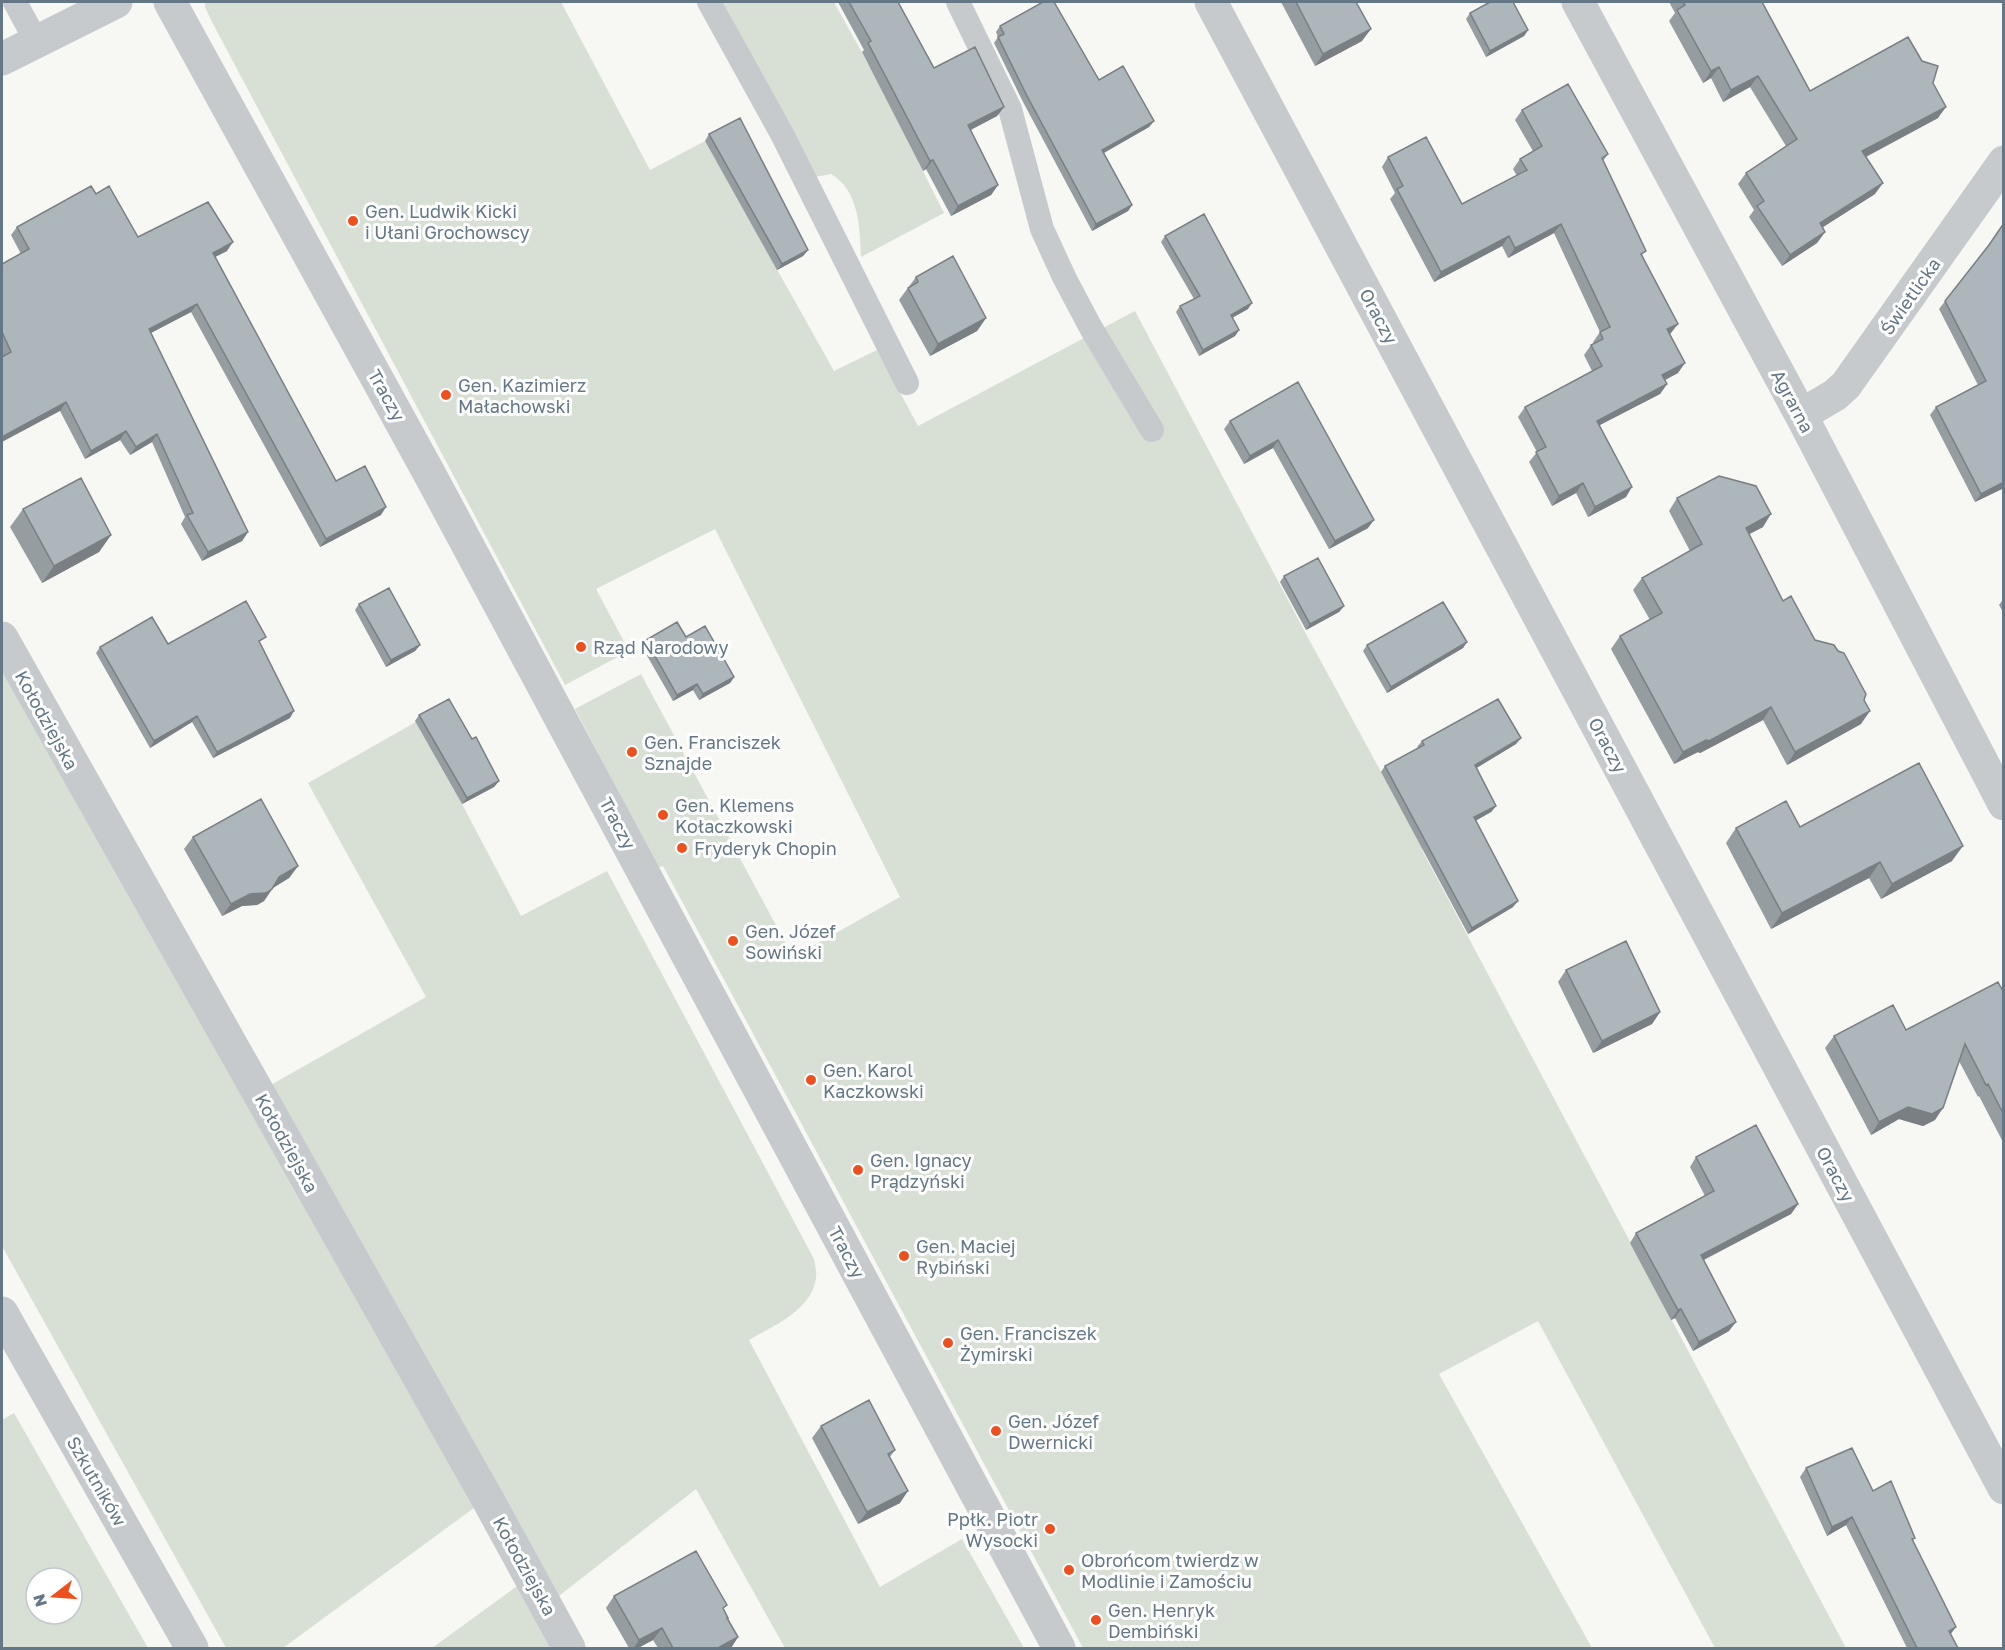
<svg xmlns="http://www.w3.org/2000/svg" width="2005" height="1650" viewBox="0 0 2005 1650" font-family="'Golos Text',sans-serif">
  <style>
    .green { fill: #d8dfd4; fill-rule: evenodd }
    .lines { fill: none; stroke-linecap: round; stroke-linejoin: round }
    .service { stroke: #c6cacd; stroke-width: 24 }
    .minor { stroke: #c6cacd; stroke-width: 33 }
    .tertiary { stroke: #c6cacd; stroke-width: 33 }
    .wall { fill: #959da1 }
    .shaded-wall { fill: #797f83 }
    .building { fill: #adb6bb; stroke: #797f83; stroke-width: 1.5 }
    .poi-dot { fill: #ed501e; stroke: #fff; stroke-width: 2 }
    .labels { text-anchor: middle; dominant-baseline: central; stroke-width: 6; stroke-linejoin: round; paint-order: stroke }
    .poi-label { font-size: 18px; fill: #647786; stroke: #fff; text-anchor: start }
    .street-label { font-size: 18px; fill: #647786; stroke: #fff }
  </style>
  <rect width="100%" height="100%" fill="#f7f7f3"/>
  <!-- green -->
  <path class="green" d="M 205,2 L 561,2 L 650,170 L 705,141 L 834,371 L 877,350 L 918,426 L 1135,311 L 1306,634 L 1423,849 L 1422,850 L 1846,1648 L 1715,1648 L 1538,1321 L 1439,1374 L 1592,1648 L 1083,1648 L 663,866 L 658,868 L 575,709 L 641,674 L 793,957 L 900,897 L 715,529 L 596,589 L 629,651 L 565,685 L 212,22 L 205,7 Z
    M 723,2 L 834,2 L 876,78 L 944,213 L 861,257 C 860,228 859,190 831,174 L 815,177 Z
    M 2,664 L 478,1505 L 283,1648 L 226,1648 L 2,1246 Z
    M 416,722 L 462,804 L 521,916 L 607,871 L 814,1259 C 815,1265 817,1272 816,1278 C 811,1311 774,1325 749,1340 L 880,1587 L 962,1539 L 1024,1648 L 785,1648 L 696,1489 L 555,1599 L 269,1086 L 426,997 L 308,783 Z
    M 14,1413 L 148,1648 L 2,1648 L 2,1420 ZM 36,1578 L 72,1578 L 72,1614 L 36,1614 Z
    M 520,1584 L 556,1648 L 432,1648 Z"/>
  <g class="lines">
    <!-- service -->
    <path class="service" d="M 15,2 L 36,41
      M 709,2 L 782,134 L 907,383
      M 958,2 L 1010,109 L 1042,229 L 1065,279 L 1091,328 L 1152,430"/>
    <!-- minor -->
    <path class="minor" d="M 170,2 L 429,473 L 1059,1648
      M 1211,2 L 2004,1488
      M 1578,2 L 1801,415 L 2004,804
      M 1801,415 L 1835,395 L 1846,385 L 2004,162
      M 2,638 L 488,1500 L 569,1648
      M 2,1313 L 192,1648"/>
    <!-- tertiary -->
    <path class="tertiary" d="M 2,59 L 116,2"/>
  </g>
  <!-- wall -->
  <path class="wall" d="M 838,2 L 898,2 L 934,68 L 1004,107 L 997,116 L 971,130 L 998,185 L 991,195 L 951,216 L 926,169 L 923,171 L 862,52 L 864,50 Z
    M 1281,2 L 1356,2 L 1362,41 L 1315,66 Z
    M 1669,2 L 1762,2 L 1810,91 L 1933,83 L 1938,118 L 1866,157 L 1875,194 L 1823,227 L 1825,232 L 1817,243 L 1782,266 L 1749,217 L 1754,210 L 1738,184 L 1746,173 L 1786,146 L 1750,87 L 1723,102 L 1711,78 L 1703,83 L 1669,21 L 1675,13 Z
    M 1470,13 L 1528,30 L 1524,36 L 1486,57 L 1466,19 Z
    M 1000,26 L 1099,80 L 1154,121 L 1149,127 L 1104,153 L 1132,205 L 1128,211 L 1092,231 L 1023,102 L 994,43 L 998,37 L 996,32 Z
    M 1522,110 L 1608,154 L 1603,161 L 1643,256 L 1671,333 L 1670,334 L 1678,373 L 1665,380 L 1667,384 L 1660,394 L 1600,425 L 1626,497 L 1588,517 L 1576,493 L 1552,506 L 1529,462 L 1537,452 L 1518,417 L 1525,407 L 1592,371 L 1584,355 L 1591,345 L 1594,344 L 1593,342 L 1600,332 L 1554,233 L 1508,258 L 1502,246 L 1434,282 L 1390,199 L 1395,193 L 1382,167 L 1388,157 L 1462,204 L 1517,176 L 1513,169 L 1520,159 L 1533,151 L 1515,120 Z
    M 709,134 L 808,250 L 803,256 L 777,270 L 705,141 Z
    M 96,194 L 138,237 L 227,251 L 215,257 L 336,481 L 381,515 L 320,547 L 191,312 L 151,333 L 248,532 L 242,541 L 202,561 L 181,524 L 185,517 L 152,442 L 130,455 L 120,440 L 85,459 L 60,411 L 3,356 L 2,352 L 2,264 L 21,254 L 11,235 L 17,227 Z
    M 2004,223 L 2004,488 L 1975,502 L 1930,415 L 1936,407 L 1978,385 L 1939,309 L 1987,247 Z
    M 1165,236 L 1248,309 L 1232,318 L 1239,330 L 1235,336 L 1199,356 L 1176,312 L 1180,306 L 1194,299 L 1161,242 Z
    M 916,277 L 986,318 L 977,331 L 930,356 L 899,300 Z
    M 1298,382 L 1368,528 L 1329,549 L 1273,448 L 1244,464 L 1224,429 L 1230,421 Z
    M 1677,498 L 1763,527 L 1749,534 L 1783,601 L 1864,700 L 1861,724 L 1787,765 L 1763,720 L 1700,753 L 1698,752 L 1674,764 L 1611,649 L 1620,636 L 1650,620 L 1633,590 L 1642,578 L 1690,551 L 1669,511 Z
    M 23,509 L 111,535 L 99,552 L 42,583 L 10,527 Z
    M 1284,576 L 1344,606 L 1339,612 L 1306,630 L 1280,582 Z
    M 2004,598 L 2004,614 L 1999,605 Z
    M 359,604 L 420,645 L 415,651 L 386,667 L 355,610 Z
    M 686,637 L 734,677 L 730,683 L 699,700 L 693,690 L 673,701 L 642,647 L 646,640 Z
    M 1467,642 L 1463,648 L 1387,693 L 1363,651 L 1367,645 Z
    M 261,643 L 260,644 L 290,718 L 213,758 L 192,722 L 150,748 L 96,653 L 100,647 L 168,644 Z
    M 419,715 L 472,739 L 499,781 L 494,787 L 462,804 L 415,721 Z
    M 1422,741 L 1516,744 L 1476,768 L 1496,806 L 1491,812 L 1476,820 L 1513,907 L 1468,934 L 1381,772 L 1385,766 L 1418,748 L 1417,747 Z
    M 1800,827 L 1952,861 L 1881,899 L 1869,878 L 1771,929 L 1726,843 L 1736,828 Z
    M 193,837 L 298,866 L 289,878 L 273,888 L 264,901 L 257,905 L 242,906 L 222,916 L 184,849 Z
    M 1566,970 L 1660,1012 L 1652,1024 L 1593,1053 L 1558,982 Z
    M 2004,993 L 2004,1144 L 1979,1096 L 1978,1097 L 1959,1061 L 1935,1120 L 1923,1126 L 1899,1119 L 1871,1135 L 1825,1048 L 1834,1036 L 1906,1030 Z
    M 1696,1157 L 1798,1204 L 1791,1214 L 1704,1260 L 1729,1331 L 1693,1351 L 1675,1318 L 1671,1320 L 1630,1243 L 1636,1233 L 1705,1196 L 1690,1167 Z
    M 821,1426 L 895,1450 L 890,1457 L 900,1503 L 858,1524 L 812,1438 Z
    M 1806,1468 L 1873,1491 L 1915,1538 L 1913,1540 L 1951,1634 L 1958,1648 L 1907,1648 L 1846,1525 L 1827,1536 L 1800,1477 Z
    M 614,1596 L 724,1610 L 727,1619 L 738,1637 L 731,1648 L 658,1648 L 653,1640 L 638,1648 L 629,1648 L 606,1608 Z"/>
  <!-- shaded-wall -->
  <path class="shaded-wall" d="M 1371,29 L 1362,41 L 1315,66 L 1323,54 Z
    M 1528,30 L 1524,36 L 1486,57 L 1490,51 Z
    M 1719,67 L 1711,78 L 1703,83 L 1711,71 Z
    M 1758,76 L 1750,87 L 1723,102 L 1731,90 Z
    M 1004,107 L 997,116 L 962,134 L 968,125 Z
    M 1946,107 L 1938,118 L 1854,163 L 1862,151 Z
    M 1154,121 L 1149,127 L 1098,156 L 1102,150 Z
    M 933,160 L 926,169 L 923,171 L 930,161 Z
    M 1883,183 L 1875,194 L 1812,234 L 1820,223 Z
    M 998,185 L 991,195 L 951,216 L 958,206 Z
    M 1132,205 L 1128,211 L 1092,231 L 1096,224 Z
    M 1561,224 L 1554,233 L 1508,258 L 1515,248 Z
    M 1825,232 L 1817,243 L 1782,266 L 1790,255 Z
    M 1509,236 L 1502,246 L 1434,282 L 1441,272 Z
    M 233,242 L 227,251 L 207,261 L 213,253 Z
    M 808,250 L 803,256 L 777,270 L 782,264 Z
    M 1252,303 L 1248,309 L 1226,321 L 1231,315 Z
    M 197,304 L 191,312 L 143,337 L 149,329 Z
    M 986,318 L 977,331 L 930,356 L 938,344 Z
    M 1678,324 L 1671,333 L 1660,339 L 1667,329 Z
    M 1239,330 L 1235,336 L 1199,356 L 1203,350 Z
    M 1685,363 L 1678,373 L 1655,385 L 1662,375 Z
    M 1667,384 L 1660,394 L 1590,430 L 1597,421 Z
    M 66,402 L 60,411 L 2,442 L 2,437 Z
    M 126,431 L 120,440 L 85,459 L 91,451 Z
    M 157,434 L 152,442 L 130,455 L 136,447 Z
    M 1278,440 L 1273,448 L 1244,464 L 1250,456 Z
    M 2004,482 L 2004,488 L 1975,502 L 1981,494 Z
    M 1583,483 L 1576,493 L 1552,506 L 1559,496 Z
    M 1632,487 L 1626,497 L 1588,517 L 1595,507 Z
    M 386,507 L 381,515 L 320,547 L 326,539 Z
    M 1771,514 L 1763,527 L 1738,540 L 1746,528 Z
    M 1374,520 L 1368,528 L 1329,549 L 1335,541 Z
    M 248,532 L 242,541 L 202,561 L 208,552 Z
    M 111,535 L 99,552 L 42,583 L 54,566 Z
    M 1344,606 L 1339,612 L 1306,630 L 1310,624 Z
    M 1467,642 L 1463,648 L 1387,693 L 1391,687 Z
    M 420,645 L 415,651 L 386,667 L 391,660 Z
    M 734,677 L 730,683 L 699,700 L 703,694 Z
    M 697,684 L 693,690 L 673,701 L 677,695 Z
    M 1771,707 L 1763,720 L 1700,753 L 1698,752 L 1674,764 L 1683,752 Z
    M 294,711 L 290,718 L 213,758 L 217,752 Z
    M 1870,711 L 1861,724 L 1787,765 L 1795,752 Z
    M 197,716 L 192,722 L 150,748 L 154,741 Z
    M 1521,738 L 1516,744 L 1470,772 L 1475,765 Z
    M 499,781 L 494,787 L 462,804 L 467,798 Z
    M 1496,806 L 1491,812 L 1470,824 L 1474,817 Z
    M 1963,846 L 1952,861 L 1881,899 L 1892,884 Z
    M 1880,862 L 1869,878 L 1771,929 L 1782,913 Z
    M 298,866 L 289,878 L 271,889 L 279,877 Z
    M 272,889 L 264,901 L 257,905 L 242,906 L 222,916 L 231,904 L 250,894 Z
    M 1518,901 L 1513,907 L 1468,934 L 1472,928 Z
    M 1660,1012 L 1652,1024 L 1593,1053 L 1602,1041 Z
    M 1908,1107 L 1943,1108 L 1935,1120 L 1923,1126 L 1899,1119 L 1871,1135 L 1879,1122 Z
    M 1798,1204 L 1791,1214 L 1695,1264 L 1701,1255 Z
    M 1681,1309 L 1675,1318 L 1671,1320 L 1678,1310 Z
    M 1736,1322 L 1729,1331 L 1693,1351 L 1699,1342 Z
    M 908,1491 L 900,1503 L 858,1524 L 867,1512 Z
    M 1852,1517 L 1846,1525 L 1827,1536 L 1832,1527 Z
    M 1956,1627 L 1950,1635 L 1949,1631 Z
    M 662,1628 L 653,1640 L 638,1648 L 634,1648 L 639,1640 Z
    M 738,1637 L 731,1648 L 718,1648 Z"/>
  <!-- building -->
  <path class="building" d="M 849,2 L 898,2 L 934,68 L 975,47 L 1004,107 L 968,125 L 998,185 L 958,206 L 933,160 L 930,161 L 868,43 L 871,41 Z
    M 1043,2 L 1054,2 L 1099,80 L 1123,66 L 1154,121 L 1102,150 L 1132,205 L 1096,224 L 1027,96 L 998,37 L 1004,34 L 1000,26 Z
    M 1296,2 L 1356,2 L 1371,29 L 1323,54 Z
    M 1490,2 L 1513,2 L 1528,30 L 1490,51 L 1470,13 Z
    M 1683,2 L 1762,2 L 1810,91 L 1908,37 L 1922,61 L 1938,66 L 1933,83 L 1946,107 L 1862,151 L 1883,183 L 1820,223 L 1825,232 L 1790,255 L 1757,206 L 1764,201 L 1746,173 L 1797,139 L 1758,76 L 1731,90 L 1719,67 L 1711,71 L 1677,10 L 1685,5 Z
    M 1568,84 L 1608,154 L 1602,158 L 1646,251 L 1641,254 L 1678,324 L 1667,329 L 1685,363 L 1662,375 L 1667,384 L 1597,421 L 1632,487 L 1595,507 L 1583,483 L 1559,496 L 1536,452 L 1546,447 L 1525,407 L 1602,366 L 1591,345 L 1603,339 L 1600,332 L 1610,327 L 1561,224 L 1515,248 L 1509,236 L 1441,272 L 1397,189 L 1403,186 L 1388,157 L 1426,137 L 1462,204 L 1527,170 L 1520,159 L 1542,146 L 1522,110 Z
    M 740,118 L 808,250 L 782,264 L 709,134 Z
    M 91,186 L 96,194 L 109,186 L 138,237 L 208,202 L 233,242 L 213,253 L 336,481 L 365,466 L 386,507 L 326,539 L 197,304 L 149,329 L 248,532 L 208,552 L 187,515 L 193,513 L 157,434 L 136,447 L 126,431 L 91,451 L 66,402 L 2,437 L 2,357 L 11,352 L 2,332 L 2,264 L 29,249 L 17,227 Z
    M 1204,214 L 1252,303 L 1231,315 L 1239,330 L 1203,350 L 1180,306 L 1200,296 L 1165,236 Z
    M 2004,223 L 2004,482 L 1981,494 L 1936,407 L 1986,381 L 1945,301 L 1989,245 Z
    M 953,256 L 986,318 L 938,344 L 908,288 L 918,282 L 916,277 Z
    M 1298,382 L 1374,520 L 1335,541 L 1278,440 L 1250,456 L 1230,421 Z
    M 1719,476 L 1756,486 L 1771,514 L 1746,528 L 1783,601 L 1791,596 L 1815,640 L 1834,645 L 1838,651 L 1844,653 L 1866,694 L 1864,700 L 1870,711 L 1795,752 L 1771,707 L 1709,741 L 1706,740 L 1683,752 L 1620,636 L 1662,613 L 1642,578 L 1702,544 L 1677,498 Z
    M 81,478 L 111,535 L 54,566 L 23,509 Z
    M 1318,558 L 1344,606 L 1310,624 L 1284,576 Z
    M 389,588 L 420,645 L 391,660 L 359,604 Z
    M 246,601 L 266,637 L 259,641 L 294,711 L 217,752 L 197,716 L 154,741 L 100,647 L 152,617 L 168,644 Z
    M 1443,602 L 1467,642 L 1391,687 L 1367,645 Z
    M 677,622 L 686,637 L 705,626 L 734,677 L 703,694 L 697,684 L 677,695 L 646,640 Z
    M 449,699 L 472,739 L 476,737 L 499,781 L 467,798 L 419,715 Z
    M 1498,699 L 1521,738 L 1475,765 L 1496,806 L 1474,817 L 1518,901 L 1472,928 L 1385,766 L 1424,745 L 1422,741 Z
    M 1919,763 L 1963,846 L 1892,884 L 1880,862 L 1782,913 L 1736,828 L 1786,801 L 1800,827 Z
    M 261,799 L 298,866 L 279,877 L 272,889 L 266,893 L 250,894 L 231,904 L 193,837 Z
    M 1626,941 L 1660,1012 L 1602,1041 L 1566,970 Z
    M 1998,982 L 2004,993 L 2004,1115 L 1988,1084 L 1986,1085 L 1965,1044 L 1943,1108 L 1932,1114 L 1908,1107 L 1879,1122 L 1834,1036 L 1893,1005 L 1906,1030 Z
    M 1756,1125 L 1798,1204 L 1701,1255 L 1736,1322 L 1699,1342 L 1681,1309 L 1678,1310 L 1636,1233 L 1714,1191 L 1696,1157 Z
    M 869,1400 L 895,1450 L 888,1454 L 908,1491 L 867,1512 L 821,1426 Z
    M 1852,1448 L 1873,1491 L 1891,1481 L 1915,1538 L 1912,1539 L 1956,1627 L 1949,1631 L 1958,1648 L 1917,1648 L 1852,1517 L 1832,1527 L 1806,1468 Z
    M 696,1551 L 727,1605 L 723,1608 L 728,1618 L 727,1618 L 738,1637 L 718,1648 L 673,1648 L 662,1628 L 639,1640 L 614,1596 Z"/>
  <!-- markers -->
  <g class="poi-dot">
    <circle cx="353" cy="221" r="6"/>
    <circle cx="446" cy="395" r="6"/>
    <circle cx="581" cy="647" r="6"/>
    <circle cx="632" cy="752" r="6"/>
    <circle cx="663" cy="815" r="6"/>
    <circle cx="682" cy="848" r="6"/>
    <circle cx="733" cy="941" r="6"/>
    <circle cx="811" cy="1080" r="6"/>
    <circle cx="858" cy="1170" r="6"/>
    <circle cx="904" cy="1256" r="6"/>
    <circle cx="948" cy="1343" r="6"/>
    <circle cx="996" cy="1431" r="6"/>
    <circle cx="1050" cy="1529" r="6"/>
    <circle cx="1069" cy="1570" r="6"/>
    <circle cx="1096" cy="1620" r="6"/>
  </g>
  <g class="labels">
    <!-- poi labels -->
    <g class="poi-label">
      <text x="365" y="211">Gen. Ludwik Kicki<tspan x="365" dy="21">i Ułani Grochowscy</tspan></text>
      <text x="458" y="385">Gen. Kazimierz<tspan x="458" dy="21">Małachowski</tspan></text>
      <text x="593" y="647">Rząd Narodowy</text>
      <text x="644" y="742">Gen. Franciszek<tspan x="644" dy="21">Sznajde</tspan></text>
      <text x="675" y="805">Gen. Klemens<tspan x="675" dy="21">Kołaczkowski</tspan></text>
      <text x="694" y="848">Fryderyk Chopin</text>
      <text x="745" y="931">Gen. Józef<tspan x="745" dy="21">Sowiński</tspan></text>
      <text x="823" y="1070">Gen. Karol<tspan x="823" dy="21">Kaczkowski</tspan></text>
      <text x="870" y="1160">Gen. Ignacy<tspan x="870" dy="21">Prądzyński</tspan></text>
      <text x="916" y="1246">Gen. Maciej<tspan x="916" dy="21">Rybiński</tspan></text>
      <text x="960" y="1333">Gen. Franciszek<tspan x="960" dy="21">Żymirski</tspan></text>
      <text x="1008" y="1421">Gen. Józef<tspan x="1008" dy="21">Dwernicki</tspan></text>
      <text x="1038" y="1519" text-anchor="end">Ppłk. Piotr<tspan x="1038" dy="21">Wysocki</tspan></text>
      <text x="1081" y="1560">Obrońcom twierdz w<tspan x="1081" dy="21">Modlinie i Zamościu</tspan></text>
      <text x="1108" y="1610">Gen. Henryk<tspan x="1108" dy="21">Dembiński</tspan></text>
    </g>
    <!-- street labels -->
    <g class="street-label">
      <text transform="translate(1910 296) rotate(-55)">Świetlicka</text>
      <text transform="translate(1379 316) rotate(62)">Oraczy</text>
      <text transform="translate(387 395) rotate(61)">Traczy</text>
      <text transform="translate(1793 401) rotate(62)">Agrarna</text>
      <text transform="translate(47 720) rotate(61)">Kołodziejska</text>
      <text transform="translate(1608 745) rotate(62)">Oraczy</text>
      <text transform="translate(618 823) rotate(62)">Traczy</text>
      <text transform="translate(287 1143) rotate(61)">Kołodziejska</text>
      <text transform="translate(1836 1174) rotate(62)">Oraczy</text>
      <text transform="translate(847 1252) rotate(62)">Traczy</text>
      <text transform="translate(97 1481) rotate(60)">Szkutników</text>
      <text transform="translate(525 1566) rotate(61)">Kołodziejska</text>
    </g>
  </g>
  <!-- border -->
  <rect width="2005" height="1650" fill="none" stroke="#647786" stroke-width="6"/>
  <!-- north arrow -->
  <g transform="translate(54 1596) rotate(253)"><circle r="28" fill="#ffffff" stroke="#c1c9cf" stroke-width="1.5"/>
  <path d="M0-4.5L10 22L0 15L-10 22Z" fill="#ed501e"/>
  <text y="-9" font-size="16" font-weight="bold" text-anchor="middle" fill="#647786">N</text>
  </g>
</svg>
